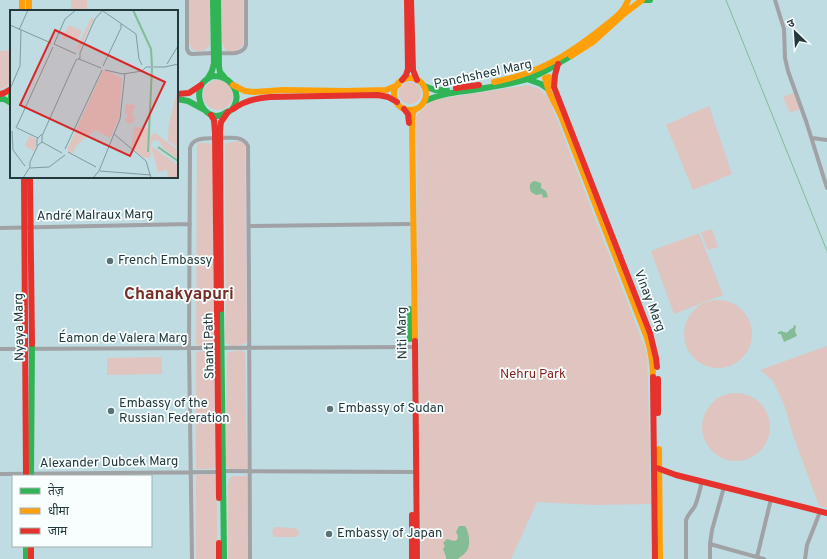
<svg xmlns="http://www.w3.org/2000/svg" width="827" height="559" viewBox="0 0 827 559" font-family="Overpass,'Noto Sans Devanagari',sans-serif">
  <style>
    .green { fill: #e0c4c0 }
    .water { fill: #83bc95 }
    .lines { fill: none; stroke-linecap: round; stroke-linejoin: round }
    .stream { stroke: #83bc95; stroke-width: 1 }
    .street { stroke: #a1a2a6; stroke-width: 4 }
    .fast { stroke: #30b455; stroke-width: 6 }
    .slow { stroke: #ff9f0a; stroke-width: 6 }
    .jam { stroke: #e5322d; stroke-width: 6 }
    .poi-dot { fill: #597276; stroke: #f8fdfe; stroke-width: 1.5 }
    .labels { text-anchor: middle; dominant-baseline: central; stroke-width: 3.5; stroke-linejoin: round; paint-order: stroke }
    .street-label { font-size: 13px; fill: #23393c; stroke: #f8fdfe }
    .poi-label { font-size: 13px; fill: #23393c; stroke: #f8fdfe; text-anchor: start }
    .park-label { font-size: 13px; fill: #851f19; stroke: #f8fdfe }
    .district-label { font-size: 17px; font-weight: bold; fill: #752f28; stroke: #f8fdfe }
    .inset-river { fill: none; stroke: #83bc95; stroke-width: 2 }
    .inset-road { fill: none; stroke: #809b9f; stroke-width: 1 }
    .view { fill: #d62828; fill-opacity: 0.15; stroke: #d62828; stroke-width: 2 }
    .inset-edge { fill: none; stroke: #23393c; stroke-width: 2 }
  </style>
  <rect width="100%" height="100%" fill="#bedce1"/>
  <!-- green -->
  <path class="green" d="M 71,0 L 87,0 L 87,11 L 71,11 Z
    M 188,0 L 210,0 L 210,45 L 204,51 L 198,51 L 193,50 L 189,43 Z
    M 221,0 L 243,0 L 243,45 L 237,51 L 231,52 L 226,51 L 222,43 Z
    M 11,50 L 11,82 L 5,88 L 0,89 L 0,51 Z
    M203 95a15 15 0 1 1 30 0a15 15 0 1 1-30 0Z
    M399 93a11 11 0 1 1 22 0a11 11 0 1 1-22 0Z
    M 528,85 L 540,89 L 550,101 L 647,353 L 651,504 L 594,505 L 537,502 L 511,559 L 421,559 L 416,116 L 432,100 Z
    M 793,93 L 800,109 L 790,113 L 783,97 Z
    M 709,106 L 732,174 L 693,190 L 666,125 Z
    M 238,141 L 245,143 L 247,342 C 240,347 232,348 225,342 L 226,305 L 225,148 L 225,146 L 227,143 Z
    M 197,143 L 209,143 L 212,146 L 213,150 L 213,280 L 215,343 C 210,347 205,346 199,346 L 196,344 Z
    M 712,229 L 718,247 L 708,250 L 701,232 Z
    M 699,233 L 723,295 L 674,314 L 651,251 Z
    M684 334a34 34 0 1 1 68 0a34 34 0 1 1-68 0Z
    M 827,346 L 827,508 L 819,506 L 792,432 L 785,407 L 773,381 L 760,370 Z
    M 241,350 L 245,353 L 247,469 L 230,470 L 226,465 L 227,354 L 230,352 Z
    M 202,351 L 209,351 L 215,353 L 216,465 L 213,469 L 196,469 L 196,352 Z
    M 162,357 L 162,374 L 107,375 L 107,358 Z
    M702 427a34 34 0 1 1 68 0a34 34 0 1 1-68 0Z
    M 213,474 L 217,479 L 217,559 L 196,559 L 196,475 Z
    M 232,476 L 247,476 L 248,559 L 228,559 L 228,488 L 229,479 Z
    M 276,527 L 295,528 L 298,530 L 299,534 L 296,537 L 275,537 L 273,536 L 272,531 L 273,529 Z"/>
  <!-- water -->
  <path class="water" d="M 535,181 L 541,183 L 541,188 L 546,191 L 548,197 L 543,198 L 542,194 L 536,195 L 531,192 C 529,187 529,182 535,181 Z
    M 794,325 L 796,326 L 795,331 L 797,336 L 784,342 L 781,334 L 778,334 L 778,332 L 782,331 L 783,332 L 785,332 L 786,333 L 789,331 L 789,330 L 793,328 Z
    M 459,526 L 465,526 C 469,532 472,547 465,553 C 463,556 460,556 458,559 L 446,559 L 446,557 L 443,549 L 445,546 L 443,543 L 447,539 L 454,541 L 457,540 L 458,536 L 456,532 Z"/>
  <g class="lines">
    <!-- stream -->
    <path class="stream" d="M 726,0 L 827,251"/>
    <!-- street -->
    <path class="street" d="M 187,0 L 187,49 L 189,53 L 192,54 L 214,53
      M 775,0 L 784,29 L 785,58 L 788,71 L 806,121 L 827,188
      M 219,53 C 227,53 243,56 246,45 L 246,0
      M 221,138 C 230,138 243,135 248,146 L 249,287 L 250,559
      M 812,138 L 827,140
      M 249,226 L 409,224
      M 0,228 L 190,224
      M 0,349 L 414,347
      M 223,471 L 415,472
      M 0,474 L 219,472
      M 710,544 L 712,530 L 724,487
      M 757,557 L 771,499
      M 192,559 L 189,348 L 190,148 C 193,137 206,139 215,138
      M 686,559 L 686,520 C 688,514 692,511 695,506 C 698,498 700,490 702,481
      M 710,559 L 710,544 L 764,559
      M 805,559 L 807,545 L 820,512"/>
    <!-- fast -->
    <path class="fast" d="M 218,0 L 219,67 L 220,72 L 225,78
      M 642,0 L 650,0
      M 212,76 C 215,76 218,76 221,77 C 232,80 240,93 235,104 C 234,108 231,111 227,112 C 223,115 217,117 212,115 C 200,111 196,94 202,84 C 205,80 208,78 212,76 Z
      M 208,78 L 212,71 L 214,63 L 213,0
      M 527,79 L 541,84 L 548,89
      M 424,86 L 435,90 L 447,90
      M 11,94 L 11,100
      M 0,99 L 4,99 L 11,103
      M 177,99 L 188,101 L 203,109
      M 425,101 C 440,94 456,92 473,90 C 490,87 508,85 524,80 C 542,75 555,65 571,56
      M 221,309 L 224,559
      M 410,309 L 410,339
      M 31,476 L 32,344
      M 26,546 L 26,559"/>
    <!-- slow -->
    <path class="slow" d="M 22,0 L 22,11
      M 29,0 L 29,11
      M 571,56 L 593,42 L 625,13 L 642,0
      M394 94a16 16 0 1 1 32 0a16 16 0 1 1-32 0Z
      M 494,82 C 539,73 565,57 601,29 C 612,20 624,13 628,0
      M 233,85 L 245,91 L 254,92 L 283,90 L 346,91 L 386,90 L 398,85
      M 554,87 L 549,77 L 545,78 L 549,92 L 561,116 L 647,338 C 651,351 653,363 653,377
      M 415,341 L 412,120 L 413,112 L 416,109
      M 659,449 L 660,559"/>
    <!-- jam -->
    <path class="jam" d="M 411,0 L 413,70 L 417,80
      M 558,64 L 555,75 L 554,87 L 650,333 L 656,358 L 657,367
      M 402,80 L 406,75 L 408,69 L 407,0
      M 456,88 L 479,85
      M 0,94 L 4,93 L 11,89
      M 177,94 L 189,93 L 201,85
      M 233,109 C 244,101 256,98 270,97 L 378,95 L 388,97 L 397,102
      M 404,109 L 408,114 L 409,123
      M 211,115 L 214,120 L 215,133 L 219,498
      M 24,177 L 26,476
      M 30,177 L 32,344
      M 221,309 L 220,130 L 221,122 L 228,112
      M 415,341 L 417,559
      M 653,377 L 655,559
      M 658,379 L 658,413
      M 657,468 L 676,475 L 827,513
      M 412,515 L 412,559
      M 219,543 L 219,559
      M 31,546 L 31,559"/>
  </g>
  <!-- markers -->
  <g class="poi-dot">
    <circle cx="110" cy="261" r="4"/>
    <circle cx="330" cy="409" r="4"/>
    <circle cx="111" cy="411" r="4"/>
    <circle cx="329" cy="534" r="4"/>
  </g>
  <g class="labels">
    <!-- street labels -->
    <g class="street-label">
      <text transform="translate(483 75) rotate(-12)">Panchsheel Marg</text>
      <text transform="translate(95 216) rotate(-1)">André Malraux Marg</text>
      <text transform="translate(649 301) rotate(69)">Vinay Marg</text>
      <text transform="translate(20 327) rotate(-91)">Nyaya Marg</text>
      <text transform="translate(403 333) rotate(-91)">Niti Marg</text>
      <text x="123" y="339">Éamon de Valera Marg</text>
      <text transform="translate(210 346) rotate(-91)">Shanti Path</text>
      <text transform="translate(109 463) rotate(-1)">Alexander Dubcek Marg</text>
    </g>
    <!-- poi labels -->
    <g class="poi-label">
      <text x="118" y="261">French Embassy</text>
      <text x="119" y="404">Embassy of the<tspan x="119" dy="15">Russian Federation</tspan></text>
      <text x="338" y="409">Embassy of Sudan</text>
      <text x="337" y="534">Embassy of Japan</text>
    </g>
    <!-- park labels -->
    <g class="park-label">
      <text x="533" y="375">Nehru Park</text>
    </g>
    <!-- district labels -->
    <g class="district-label">
      <text x="179" y="295">Chanakyapuri</text>
    </g>
  </g>
  <!-- overview -->
  <g transform="translate(10 10)">
    <rect width="168" height="168" fill="#bedce1"/>
    <path d="M 81,8 L 84,9 L 69,40 L 67,38 ZM 59,15 L 72,21 L 67,31 L 57,26 L 55,29 L 52,28 ZM 96,60 L 112,68 L 109,107 L 100,128 L 85,120 L 67,135 L 63,143 L 60,143 L 57,140 L 93,61 ZM 168,77 L 168,138 L 158,130 L 159,114 ZM 116,94 L 125,95 L 122,105 L 125,110 L 120,114 L 115,110 L 118,104 L 115,104 ZM 123,117 L 140,118 L 141,147 L 134,148 L 122,138 ZM 145,123 L 168,140 L 168,149 L 153,138 L 149,131 L 144,130 L 140,134 L 142,125 ZM 19,126 L 26,129 L 27,134 L 24,141 L 15,136 ZM 141,136 L 168,155 L 168,168 L 158,168 L 157,160 L 148,162 Z" fill="#e0c4c0"/>
    <path class="inset-river" d="M 123,0 L 141,39 L 142,56M 148,137 L 168,151M 138,142 L 142,58"/>
    <path class="inset-road" d="M 93,1 L 126,24 L 129,49 L 132,55M 0,15 L 41,33M 9,20 L 18,0M 44,34 L 55,9 L 66,0M 44,34 L 66,44M 69,49 L 91,58M 157,54 L 168,36M 93,56 L 111,18 L 111,14M 95,60 L 113,64 L 132,61 L 136,57 L 155,57 L 168,54M 0,79 L 10,56 L 11,20M 6,118 L 43,37M 7,118 L 28,128M 2,121 L 3,140 L 15,156M 104,124 L 136,151 L 141,168M 32,132 L 52,143M 27,136 L 27,129 L 32,124M 55,139 L 92,60M 58,142 L 86,157M 20,158 L 39,157 L 55,145M 90,161 L 141,165M 13,168 L 20,157 L 20,152 L 28,135 L 32,132 L 32,126 L 66,50 L 70,48 L 70,43 L 85,9 L 93,0M 83,168 L 89,161 L 110,109 L 115,63"/>
    <path class="view" d="M 45,20 L 155,72 L 120,146 L 10,95 Z"/>
    <rect width="168" height="168" class="inset-edge"/>
  </g>
  <!-- legend -->
  <rect x="12" y="475" width="140" height="72" fill="#f8fdfe" stroke="#a3afb0"/>
  <rect x="20" y="488" width="20" height="6" fill="#30b455" stroke="#a3afb0"/>
  <text x="48" y="495" font-size="12" fill="#23393c">तेज़</text>
  <rect x="20" y="508" width="20" height="6" fill="#ff9f0a" stroke="#a3afb0"/>
  <text x="48" y="515" font-size="12" fill="#23393c">धीमा</text>
  <rect x="20" y="528" width="20" height="6" fill="#e5322d" stroke="#a3afb0"/>
  <text x="48" y="535" font-size="12" fill="#23393c">जाम</text>
  <!-- north arrow -->
  <g transform="translate(795 32) rotate(335)" stroke="#f8fdfe" stroke-width="3" paint-order="stroke">
  <path d="M0-3L7 15L0 10L-7 15Z" fill="#23393c"/>
  <text y="-6" font-size="11" font-weight="bold" text-anchor="middle" fill="#23393c">उ</text>
  </g>
</svg>
